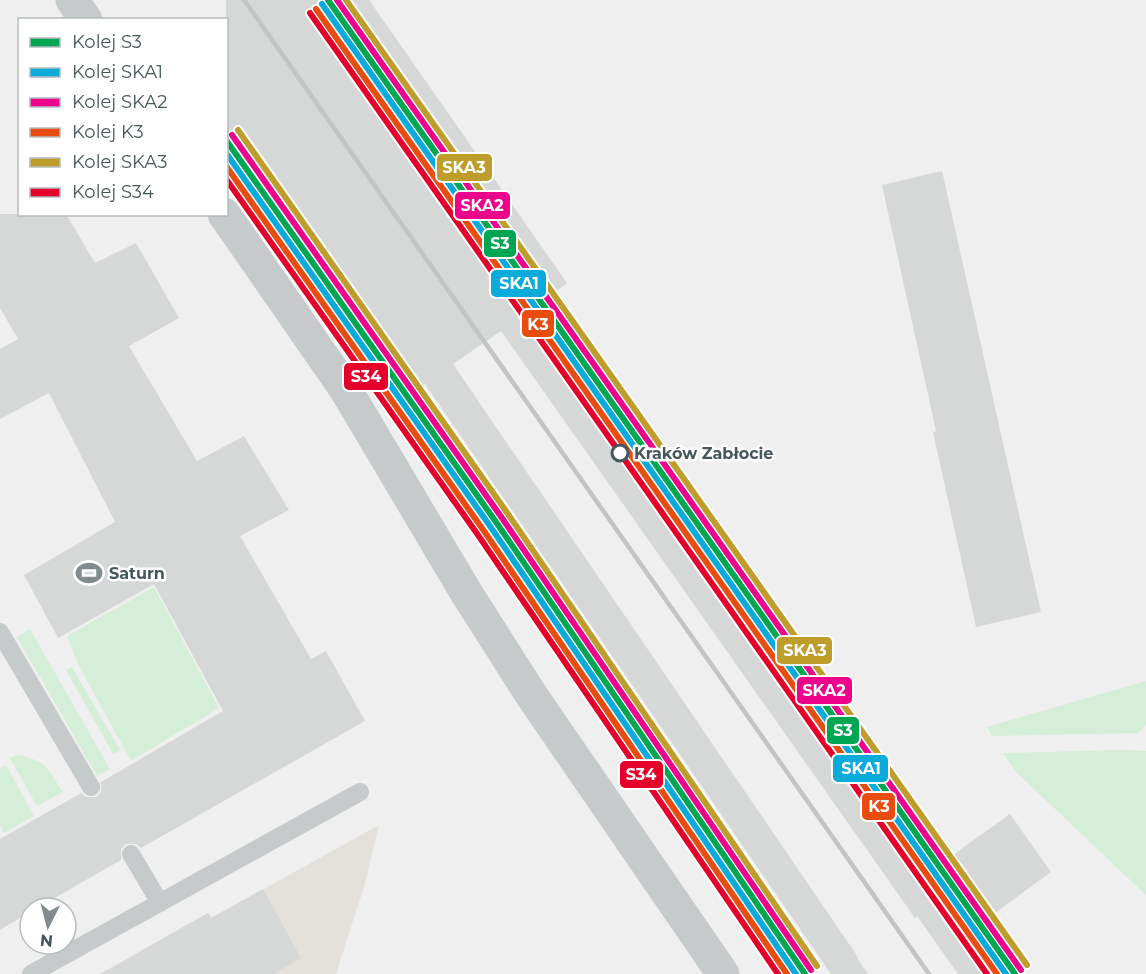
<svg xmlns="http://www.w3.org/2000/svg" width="1146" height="974" viewBox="0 0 1146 974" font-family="Montserrat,sans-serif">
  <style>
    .commercial { fill: #e4e1dd }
    .green { fill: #d4eed7 }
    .building { fill: #d6d7d7 }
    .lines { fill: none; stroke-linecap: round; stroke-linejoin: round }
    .service { stroke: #c7cacb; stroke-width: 18 }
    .minor { stroke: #c7cacb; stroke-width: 33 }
    .rail { stroke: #c2c5c6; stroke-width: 4.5 }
    .rail-1-casing { stroke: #fff; stroke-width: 10 }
    .rail-2-casing { stroke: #fff; stroke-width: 10 }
    .rail-3-casing { stroke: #fff; stroke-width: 10 }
    .rail-4-casing { stroke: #fff; stroke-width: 10 }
    .rail-5-casing { stroke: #fff; stroke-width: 10 }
    .rail-6-casing { stroke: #fff; stroke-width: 10 }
    .rail-1 { stroke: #00a651; stroke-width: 6 }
    .rail-2 { stroke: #0aabda; stroke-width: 6 }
    .rail-3 { stroke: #ed028c; stroke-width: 6 }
    .rail-4 { stroke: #e84d0f; stroke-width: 6 }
    .rail-5 { stroke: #be9d2a; stroke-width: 6 }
    .rail-6 { stroke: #e4002b; stroke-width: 6 }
    .stop-dot { fill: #fff; stroke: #46575b; stroke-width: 3 }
    .labels { text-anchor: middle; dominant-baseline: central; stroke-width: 5; stroke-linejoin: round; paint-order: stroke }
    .stop-label { font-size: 16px; font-weight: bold; fill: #46575b; stroke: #fff; text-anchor: start }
    .poi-label { font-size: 16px; font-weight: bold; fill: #46575b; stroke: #fff; text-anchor: start }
    .line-badge { stroke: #fff; stroke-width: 2 }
    .badge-label { font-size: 16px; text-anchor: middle; font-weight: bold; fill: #fff }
  </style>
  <rect width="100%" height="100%" fill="#f0efef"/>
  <!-- commercial -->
  <path class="commercial" d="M 379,825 L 364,887 L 336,974 L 99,974 L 208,913 L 212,918 Z"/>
  <!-- green -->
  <path class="green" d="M 154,587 L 219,708 L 131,761 L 78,664 L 67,636 Z
    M 30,629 L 110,769 L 97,776 L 17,637 Z
    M 72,667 L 120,750 L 113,754 L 66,670 Z
    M 1146,681 L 1146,725 L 1138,733 L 992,736 L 987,727 Z
    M 1121,750 L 1146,751 L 1146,895 L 1016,772 L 1003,753 Z
    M 18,755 C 48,761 47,769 63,792 L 37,806 L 10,758 Z
    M 6,765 L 34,816 L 4,833 L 0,824 L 0,768 Z"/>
  <!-- building -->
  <path class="building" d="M 226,0 L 369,0 L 567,283 L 529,311 L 925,875 L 1010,814 L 1051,872 L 969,932 L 999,974 L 958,974 L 917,916 L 915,918 L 501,331 L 453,364 L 858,957 L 857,958 L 868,974 L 831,974 L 425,384 L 385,413 L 239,203 L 226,189 Z
    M 942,171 L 1041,612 L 976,627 L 933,432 L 936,431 L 882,185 Z
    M 0,214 L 66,214 L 95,263 L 136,243 L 179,318 L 129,346 L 197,461 L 244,436 L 289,510 L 240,536 L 311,659 L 326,651 L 365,721 L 141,848 L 136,844 L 126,844 L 121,849 L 121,860 L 37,908 L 30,908 L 30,912 L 0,930 L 0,839 L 81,793 L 86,797 L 96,797 L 101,792 L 101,782 L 223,711 L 154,584 L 58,638 L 24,575 L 115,522 L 49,393 L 0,419 L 0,349 L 18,339 L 0,308 Z
    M 263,889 L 301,958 L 274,974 L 101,974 L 208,913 L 211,918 Z"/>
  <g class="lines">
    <!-- service -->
    <path class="service" d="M 0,632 L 91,787
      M 131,854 L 160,903
      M 31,974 L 360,792"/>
    <!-- minor -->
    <path class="minor" d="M 72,0 L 86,20
      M 224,214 L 346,390 L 467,594 L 532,696 L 723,974"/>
    <!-- rail -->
    <path class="rail" d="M 244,0 L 929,974"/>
    <!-- rail-1 casing -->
    <g class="rail-1-casing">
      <path id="rail-1" d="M 328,0 L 1015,974
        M 226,140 L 496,522 L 805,974"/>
    </g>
    <!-- rail-2 casing -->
    <g class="rail-2-casing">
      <path id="rail-2" d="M 322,4 L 1006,974
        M 226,153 L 490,526 L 796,974"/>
    </g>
    <!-- rail-3 casing -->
    <g class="rail-3-casing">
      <path id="rail-3" d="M 337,0 L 1021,970
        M 232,135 L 502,518 L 811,970"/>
    </g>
    <!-- rail-4 casing -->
    <g class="rail-4-casing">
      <path id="rail-4" d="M 316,9 L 997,974
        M 226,166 L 484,531 L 787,974"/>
    </g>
    <!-- rail-5 casing -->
    <g class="rail-5-casing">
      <path id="rail-5" d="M 346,0 L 1027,965
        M 238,130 L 508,514 L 817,966"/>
    </g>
    <!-- rail-6 casing -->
    <g class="rail-6-casing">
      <path id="rail-6" d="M 310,13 L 987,974
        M 226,179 L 478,535 L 778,974"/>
    </g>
    <!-- rail-1 -->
    <use href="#rail-1" class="rail-1"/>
    <!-- rail-2 -->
    <use href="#rail-2" class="rail-2"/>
    <!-- rail-3 -->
    <use href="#rail-3" class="rail-3"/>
    <!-- rail-4 -->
    <use href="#rail-4" class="rail-4"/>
    <!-- rail-5 -->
    <use href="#rail-5" class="rail-5"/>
    <!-- rail-6 -->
    <use href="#rail-6" class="rail-6"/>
  </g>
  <!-- icons -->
  <defs>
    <g id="stadium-bare" transform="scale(2.07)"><path d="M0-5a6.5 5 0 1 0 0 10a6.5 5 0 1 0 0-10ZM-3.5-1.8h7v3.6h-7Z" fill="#828c8f" stroke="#fff" stroke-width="2.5" paint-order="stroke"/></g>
  </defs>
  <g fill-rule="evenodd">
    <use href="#stadium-bare" x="89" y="573"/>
  </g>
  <!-- markers -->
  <circle class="stop-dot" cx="620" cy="453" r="8"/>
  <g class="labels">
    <!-- stop labels -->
    <g class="stop-label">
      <text x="634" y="453">Kraków Zabłocie</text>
    </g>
    <!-- poi labels -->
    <g class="poi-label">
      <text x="109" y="573">Saturn</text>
    </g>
  </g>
  <g class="line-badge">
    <rect x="436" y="153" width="57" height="29" rx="6" fill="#be9d2a"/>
    <rect x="454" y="191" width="57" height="29" rx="6" fill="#ed028c"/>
    <rect x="483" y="229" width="34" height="29" rx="6" fill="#00a651"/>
    <rect x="490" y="269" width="57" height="29" rx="6" fill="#0aabda"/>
    <rect x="521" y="309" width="34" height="29" rx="6" fill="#e84d0f"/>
    <rect x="343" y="362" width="46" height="29" rx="6" fill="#e4002b"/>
    <rect x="776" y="636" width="57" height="29" rx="6" fill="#be9d2a"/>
    <rect x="796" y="676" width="57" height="29" rx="6" fill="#ed028c"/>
    <rect x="826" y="716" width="34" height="29" rx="6" fill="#00a651"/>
    <rect x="832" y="754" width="57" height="29" rx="6" fill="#0aabda"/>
    <rect x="619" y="760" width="45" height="29" rx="6" fill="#e4002b"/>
    <rect x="861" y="792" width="35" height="29" rx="6" fill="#e84d0f"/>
  </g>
  <g class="badge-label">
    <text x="464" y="173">SKA3</text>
    <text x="482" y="211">SKA2</text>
    <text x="500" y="249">S3</text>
    <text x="519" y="289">SKA1</text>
    <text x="538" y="330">K3</text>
    <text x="366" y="382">S34</text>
    <text x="805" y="656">SKA3</text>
    <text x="824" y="696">SKA2</text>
    <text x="843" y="736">S3</text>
    <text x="861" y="774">SKA1</text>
    <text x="641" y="780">S34</text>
    <text x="879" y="812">K3</text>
  </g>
  <!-- legend -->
  <rect x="18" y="18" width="210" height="198" fill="#ffffff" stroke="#b5bcbd" stroke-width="1.5"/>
  <rect x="30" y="38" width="30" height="9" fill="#00a651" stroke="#b5bcbd" stroke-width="1.5"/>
  <text x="72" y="48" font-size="18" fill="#46575b">Kolej S3</text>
  <rect x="30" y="68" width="30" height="9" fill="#0aabda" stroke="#b5bcbd" stroke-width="1.5"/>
  <text x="72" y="78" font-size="18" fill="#46575b">Kolej SKA1</text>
  <rect x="30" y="98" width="30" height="9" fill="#ed028c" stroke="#b5bcbd" stroke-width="1.5"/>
  <text x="72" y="108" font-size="18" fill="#46575b">Kolej SKA2</text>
  <rect x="30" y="128" width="30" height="9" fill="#e84d0f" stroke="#b5bcbd" stroke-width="1.5"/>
  <text x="72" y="138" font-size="18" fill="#46575b">Kolej K3</text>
  <rect x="30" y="158" width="30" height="9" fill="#be9d2a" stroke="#b5bcbd" stroke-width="1.5"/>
  <text x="72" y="168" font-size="18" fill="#46575b">Kolej SKA3</text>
  <rect x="30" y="188" width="30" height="9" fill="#e4002b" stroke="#b5bcbd" stroke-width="1.5"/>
  <text x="72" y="198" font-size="18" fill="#46575b">Kolej S34</text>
  <!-- north arrow -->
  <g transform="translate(48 926) rotate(186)"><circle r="28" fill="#ffffff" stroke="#b5bcbd" stroke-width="1.5"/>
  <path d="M0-4.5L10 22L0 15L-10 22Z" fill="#828c8f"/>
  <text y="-9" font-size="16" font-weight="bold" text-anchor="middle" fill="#46575b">N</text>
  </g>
</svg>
